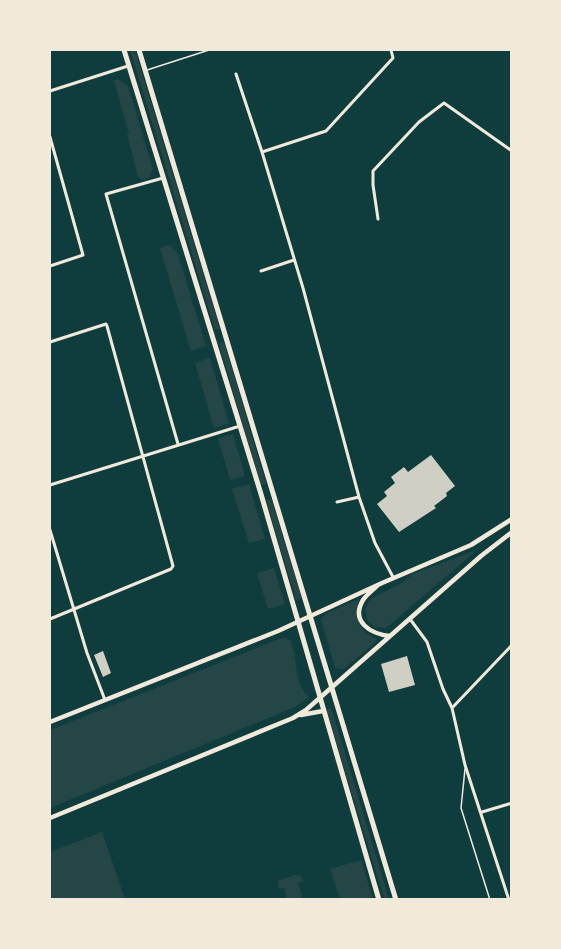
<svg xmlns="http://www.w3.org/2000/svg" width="561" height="949" viewBox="0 0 561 949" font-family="Raleway,sans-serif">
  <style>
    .green { fill: #244646 }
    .building { fill: #cfcfc3 }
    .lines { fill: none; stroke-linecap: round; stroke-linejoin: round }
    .service { stroke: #f1e9da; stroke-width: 1.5 }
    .minor { stroke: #f1e9da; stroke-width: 3 }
    .primary { stroke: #f1e9da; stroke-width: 4.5 }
    .trunk { stroke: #f1e9da; stroke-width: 5 }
  </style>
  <rect width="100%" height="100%" fill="#0f3d3e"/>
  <!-- green -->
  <path class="green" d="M 130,50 L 135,50 L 220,329 L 215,330 Z
    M 118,79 L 128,86 L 153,169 L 149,178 L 143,180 L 138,177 L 127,134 L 129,133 L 114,81 Z
    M 170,245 L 178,254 L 206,346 L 191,351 L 160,248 Z
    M 224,342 L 266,484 L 261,485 L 219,344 Z
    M 210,358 L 229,423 L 214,428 L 195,363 Z
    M 233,434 L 245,476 L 230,480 L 218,438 Z
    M 249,484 L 265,539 L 249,543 L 232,489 Z
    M 271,499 L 302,598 L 296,600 L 266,500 Z
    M 477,550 L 386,628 L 375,627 L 368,622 L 365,610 L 370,599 L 402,583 L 412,574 Z
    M 274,568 L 285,604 L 268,609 L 257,573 Z
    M 359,599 C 353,617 358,631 376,638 L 377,641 L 344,669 L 335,668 L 321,619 L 327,613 Z
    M 284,637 L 290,640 C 299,658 292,682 309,697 L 295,707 L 50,808 L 50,730 Z
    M 329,708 L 332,710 L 389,899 L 384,899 L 327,711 Z
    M 102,832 L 125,899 L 50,899 L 50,852 Z
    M 361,860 L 373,899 L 340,899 L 330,869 Z
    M 296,875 L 301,876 L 303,881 L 298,883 L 303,899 L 287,899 L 284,888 L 279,889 L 278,883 L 279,880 Z"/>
  <!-- building -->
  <path class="building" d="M 431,455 L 455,486 L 446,493 L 447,496 L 434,506 L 436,508 L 399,532 L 377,504 L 387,496 L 384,492 L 395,483 L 391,477 L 404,467 L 408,472 Z
    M 103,651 L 111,673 L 103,677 L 94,655 Z
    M 407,656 L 415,685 L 389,692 L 381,664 Z"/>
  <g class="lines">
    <!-- service -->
    <path class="service" d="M 147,70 L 209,50
      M 465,769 L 461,808 L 490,900"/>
    <!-- minor -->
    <path class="minor" d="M 236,74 L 262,152 L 303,288 L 359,497 L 375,543 L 393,577
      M 50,91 L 128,66
      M 50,137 L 83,255 L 50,266
      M 262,152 L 326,131 L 393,58 L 391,50
      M 163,178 L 106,194 L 178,444
      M 378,219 L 373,185 L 373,171 L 419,122 L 444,103 L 512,151
      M 261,271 L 294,260
      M 50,342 L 106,324 L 107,326 L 173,566 L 171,569 L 50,619
      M 50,485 L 240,426
      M 337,502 L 359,497
      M 50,530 L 87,653 L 105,700
      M 410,619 L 427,642 L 443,689 L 452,708 L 465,765 L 509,900
      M 452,708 L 512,645
      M 482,812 L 512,803"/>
    <!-- primary -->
    <path class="primary" d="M 377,586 C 372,591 366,595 363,600 C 350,622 371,634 390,636
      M 301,715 L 323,711
      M 50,722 L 278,631 L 382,583 L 471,545 L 512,519
      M 50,818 L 293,718 L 306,710 L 481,556 L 512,532"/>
    <!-- trunk -->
    <path class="trunk" d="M 124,50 L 261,494 L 379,900
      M 139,50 L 396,900"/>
  </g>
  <!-- border -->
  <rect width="561" height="949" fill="none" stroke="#f1e9da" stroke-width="102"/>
</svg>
